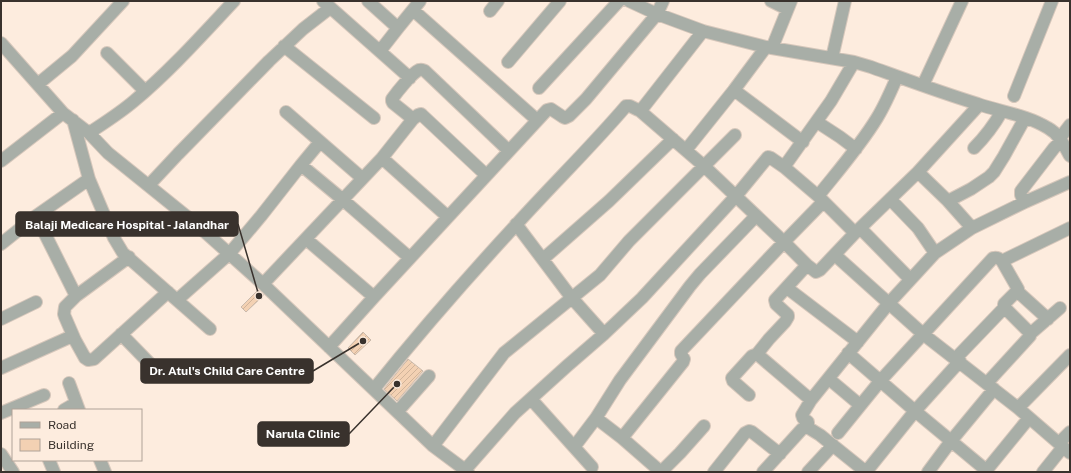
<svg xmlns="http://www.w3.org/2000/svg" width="1071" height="473" viewBox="0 0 1071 473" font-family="'Public Sans',sans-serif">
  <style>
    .building { fill: url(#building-hatch); stroke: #cabaac }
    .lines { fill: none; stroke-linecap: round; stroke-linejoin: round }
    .minor-casing { stroke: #d6c7bb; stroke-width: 14 }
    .minor { stroke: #a8aea7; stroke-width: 12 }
    .leader { fill: none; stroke: #39322d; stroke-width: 1.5 }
    .callout-dot { fill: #39322d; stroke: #fdecde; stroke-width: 1.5 }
    .callout { fill: #39322d; stroke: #39322d; stroke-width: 1.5 }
    .callout-label { font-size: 12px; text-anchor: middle; font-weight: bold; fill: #fff }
  </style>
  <defs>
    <pattern id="building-hatch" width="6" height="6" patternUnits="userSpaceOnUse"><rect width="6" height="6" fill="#f3d1b3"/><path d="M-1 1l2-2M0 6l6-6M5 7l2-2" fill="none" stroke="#d1b49a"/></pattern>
  </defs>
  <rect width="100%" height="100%" fill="#fdecde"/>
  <!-- building -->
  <path class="building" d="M 258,290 L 264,295 L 246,312 L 241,307 Z
    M 363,332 L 371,340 L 355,355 L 348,348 Z
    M 408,359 L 423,371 L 397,401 L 384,389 Z"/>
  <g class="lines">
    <!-- minor casing -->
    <g class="minor-casing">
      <path id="minor" d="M 323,1 L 410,78
        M 368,1 L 398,28
        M 629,1 L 657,14 L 703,31 L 766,47 L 854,62 L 871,67 C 907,80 942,93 978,104 C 1001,112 1027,115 1048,128 C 1059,134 1064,145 1070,156
        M 771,1 L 787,9
        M 413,10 L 537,120
        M 490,11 L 498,1
        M 1,43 L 63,113 L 89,133 L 108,153 L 196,224 L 263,284 L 433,446 L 468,472
        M 284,46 L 374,118
        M 772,48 L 791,1
        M 380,51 L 398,28 L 420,1
        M 107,53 L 145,91
        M 832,58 L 845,1
        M 508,62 L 560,1
        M 38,84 L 72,56 L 123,1
        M 923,85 L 962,1
        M 539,88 L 619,1
        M 734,90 L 803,142
        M 1014,96 L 1052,1
        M 639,110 L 704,166 L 784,242 L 807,265 L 816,272 L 820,270 L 855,233 L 918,172 L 979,105
        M 286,112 L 362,178
        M 413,119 L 393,103 L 392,101 L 392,99 C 397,92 412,73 419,70 C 422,69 422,70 425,71 L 509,151
        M 73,120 L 89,179 L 114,238 L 123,253 L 210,329
        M 817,122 L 840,137 L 856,149
        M 89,133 C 104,123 120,113 134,101 C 170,71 202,35 234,1
        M 1060,138 L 1070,125
        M 974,148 C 985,137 994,125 1002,111
        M 686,150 L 734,90 L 766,47
        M 382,158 L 448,217
        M 1,161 L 63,113
        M 301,165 L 342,199 L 410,258
        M 784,167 L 831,101 L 854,62
        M 918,172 L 948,201 L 972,228
        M 149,185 L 178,154 L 269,61 L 303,29 L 330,8
        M 818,196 C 838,171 860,146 877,118 C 885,105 891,91 897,77
        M 890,199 L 918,228 L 935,253
        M 948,201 L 971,189 L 989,177 L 994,172 L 1004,156 L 1025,118
        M 1025,202 L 1021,195 L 1021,191 L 1054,148 L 1061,141
        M 36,216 L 76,296
        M 516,224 L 571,297 L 604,334
        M 860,228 L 910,279
        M 306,239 L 374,297
        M 1,244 L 36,216 L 89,179
        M 835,255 L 923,334 L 1018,408 L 1070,453
        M 543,259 L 609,201 L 673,139
        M 1002,261 L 1070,228
        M 263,284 L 382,158 L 413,119 L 418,115 L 421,114 L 422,115 L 486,175
        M 787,288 L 858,342
        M 1017,291 L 1048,319
        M 177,300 L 229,254 L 261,216 L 301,165 L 320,142
        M 1,319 L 36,302
        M 121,334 L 159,373
        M 1030,334 L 1060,308
        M 75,340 L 65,317 L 64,314 L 65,307 L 76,296 L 129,257
        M 329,347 L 374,297 L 547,110 L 551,109 L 563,117 L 565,118 L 569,116 L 586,99 L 657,14 L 663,1
        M 848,353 L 915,411 L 986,470
        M 757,354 L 769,339 L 785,322 L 788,317 L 788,315 L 776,304 L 775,300 L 807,265
        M 956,358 L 1004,308
        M 1,368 L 70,337 L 75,340 L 85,358 L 88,360 L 94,359 L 168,292
        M 829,379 L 860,405
        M 69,383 L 79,410
        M 374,389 C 419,333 466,279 515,226 C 551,186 591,147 626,106 L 630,106 L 638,110 L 642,109 L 703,31
        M 749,395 L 733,381 L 732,378 L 752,356 L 757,354 L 811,400
        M 531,399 L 574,447 L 592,467
        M 1018,408 L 1070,355
        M 64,410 L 76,403
        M 398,411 L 429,376
        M 1,413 L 44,395
        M 596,418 L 622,438 L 661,472
        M 808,427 L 808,422 L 803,418 L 802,415 L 811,400 L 889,303 L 935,253 L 972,228 L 1025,202 L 1070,182
        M 838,433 L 881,380 L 993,258 C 997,257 999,258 1002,261 L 1018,289 L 1017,291 L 1004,304 L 1004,307 L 1029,332 L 1030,336 L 987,383
        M 622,438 L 683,362 L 684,359 L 681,354 L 681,351 L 784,242 L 823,202
        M 1059,443 L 1070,432
        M 433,446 L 504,353 L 600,275 L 629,241 L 735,135
        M 574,447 L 596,418 L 620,380 L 690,286 L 700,274 L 756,216
        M 1,454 L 13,472
        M 49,460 L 54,472
        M 100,460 L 105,472
        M 465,470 L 515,413 L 567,366 L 604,334 L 642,298 L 736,196 L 768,157 L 771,158 L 784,167 L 818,196 L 855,233
        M 661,472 L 680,453 L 704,426
        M 714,472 L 745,433 L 749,431 L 752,432 L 780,454
        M 763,472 L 802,429 L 807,427 L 820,435 L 866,472
        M 808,472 L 833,445
        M 866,472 L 915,411 L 960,361
        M 928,472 L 951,441 L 994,389
        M 985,472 L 1029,418
        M 1043,472 L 1063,447"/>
    </g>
    <!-- minor -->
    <use href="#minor" class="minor"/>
  </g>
  <!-- callouts -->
  <path class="leader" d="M259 296L238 224M363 341L313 371M397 384L349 434"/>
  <g class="callout-dot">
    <circle cx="259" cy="296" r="4"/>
    <circle cx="363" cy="341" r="4"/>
    <circle cx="397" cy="384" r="4"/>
  </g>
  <g class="callout">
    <rect x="16" y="212" width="222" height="24" rx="4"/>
    <rect x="141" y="359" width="172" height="24" rx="4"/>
    <rect x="258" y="422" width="91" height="24" rx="4"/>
  </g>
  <g class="callout-label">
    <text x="127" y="229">Balaji Medicare Hospital - Jalandhar</text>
    <text x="227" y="375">Dr. Atul's Child Care Centre</text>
    <text x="303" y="438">Narula Clinic</text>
  </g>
  <!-- border -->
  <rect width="1071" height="473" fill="none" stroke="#39322d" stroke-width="4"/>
  <!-- legend -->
  <rect x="12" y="409" width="130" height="52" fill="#fdecde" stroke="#afa297"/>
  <rect x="20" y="422" width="20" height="6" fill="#a8aea7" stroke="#afa297"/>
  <text x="48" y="429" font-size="12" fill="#39322d">Road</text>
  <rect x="20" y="439" width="20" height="12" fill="#f3d1b3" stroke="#afa297"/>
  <text x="48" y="449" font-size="12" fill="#39322d">Building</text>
</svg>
